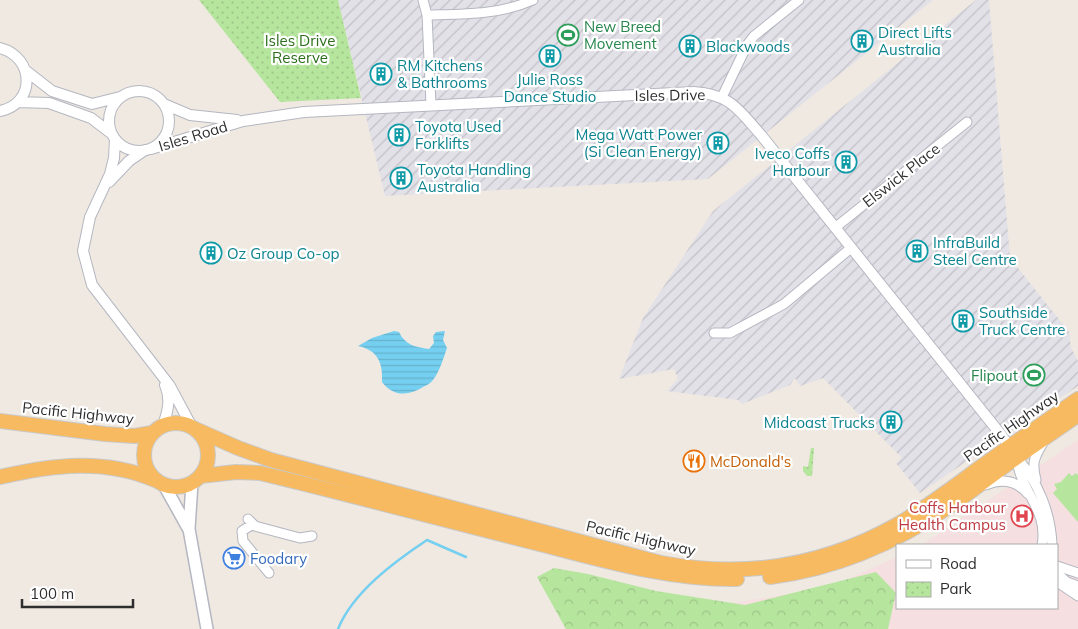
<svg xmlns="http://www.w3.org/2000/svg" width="1078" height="629" viewBox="0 0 1078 629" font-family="Mulish,sans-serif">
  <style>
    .industrial { fill: url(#industrial-furrows) }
    .medical { fill: #f5dfe0 }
    .grass { fill: #b6e59e }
    .forest { fill: url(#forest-crowns) }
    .park { fill: url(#park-dots) }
    .water { fill: url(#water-rules) }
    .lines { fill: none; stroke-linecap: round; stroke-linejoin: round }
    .stream { stroke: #75cff0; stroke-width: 2.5 }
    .minor-casing { stroke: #b4b7c1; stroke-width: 11 }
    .tertiary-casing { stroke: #b4b7c1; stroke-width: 12 }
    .secondary-casing { stroke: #b4b7c1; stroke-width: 14 }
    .trunk-casing { stroke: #c9c9c9; stroke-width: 16 }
    .minor { stroke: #fff; stroke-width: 9 }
    .tertiary { stroke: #fff; stroke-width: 10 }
    .secondary { stroke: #fff; stroke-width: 11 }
    .trunk { stroke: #f8ba60; stroke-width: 14 }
    .labels { text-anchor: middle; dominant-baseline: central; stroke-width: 4.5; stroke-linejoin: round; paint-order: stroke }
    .leisure-label { font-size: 15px; fill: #27864d; stroke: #fff; text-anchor: start }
    .culture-label { font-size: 15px; fill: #0d838f; stroke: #fff; text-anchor: start }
    .park-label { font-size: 15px; fill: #2c6e1b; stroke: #fff }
    .street-label { font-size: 15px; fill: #2e2e2e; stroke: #fff }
    .food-label { font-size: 15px; fill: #c56008; stroke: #fff; text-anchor: start }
    .health-label { font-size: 15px; fill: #be3a42; stroke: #fff; text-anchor: end }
    .shop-label { font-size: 15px; fill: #366cbe; stroke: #fff; text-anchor: start }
  </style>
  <defs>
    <pattern id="industrial-furrows" width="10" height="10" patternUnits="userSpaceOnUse" patternTransform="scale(1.25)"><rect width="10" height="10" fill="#e3e1e8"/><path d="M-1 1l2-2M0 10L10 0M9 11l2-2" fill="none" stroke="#c3c1c7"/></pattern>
    <pattern id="forest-crowns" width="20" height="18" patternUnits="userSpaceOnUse" patternTransform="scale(1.25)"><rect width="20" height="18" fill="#b6e59e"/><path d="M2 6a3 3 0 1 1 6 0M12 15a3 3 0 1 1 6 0" fill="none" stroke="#9dc588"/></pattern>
    <pattern id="park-dots" width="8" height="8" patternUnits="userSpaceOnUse" patternTransform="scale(1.25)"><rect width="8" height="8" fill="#b6e59e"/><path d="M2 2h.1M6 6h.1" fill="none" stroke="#9dc588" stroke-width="1.8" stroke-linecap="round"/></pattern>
    <pattern id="water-rules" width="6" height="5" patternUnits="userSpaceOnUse" patternTransform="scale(1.25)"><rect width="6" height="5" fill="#75cff0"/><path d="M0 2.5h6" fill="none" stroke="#66b2ce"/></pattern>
  </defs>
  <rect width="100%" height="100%" fill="#efe9e1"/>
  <!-- industrial -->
  <path class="industrial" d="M 338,0 L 933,0 L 708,179 L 385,196 Z
    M 976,0 L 989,0 L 1010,258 L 1069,332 L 1071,348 L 1078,361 L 1078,386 L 920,493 L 896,463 L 902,458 L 823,378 L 800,386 L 795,378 L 790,385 L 742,404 L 738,400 L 667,391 L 678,379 L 674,369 L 619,379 L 643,318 L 713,211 Z"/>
  <!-- medical -->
  <path class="medical" d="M 1078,440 L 1078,629 L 689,629 L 720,605 L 830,587 L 897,557 L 897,608 L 1057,608 L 1057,545 L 922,545 Z"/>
  <!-- grass -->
  <path class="grass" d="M 1069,473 L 1072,476 L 1076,473 L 1078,475 L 1078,522 L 1053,493 L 1057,489 L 1054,484 L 1061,482 Z"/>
  <!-- forest -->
  <path class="forest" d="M 554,568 L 588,574 L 656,591 L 745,605 L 876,572 L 896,593 L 888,629 L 566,629 L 537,577 Z"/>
  <!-- park -->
  <path class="park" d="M 199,0 L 338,0 L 361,98 L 280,102 Z
    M 811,448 L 814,448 L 812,476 L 807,476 L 803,471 L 803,466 L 808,467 Z"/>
  <!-- water -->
  <path class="water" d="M 394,331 L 399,332 C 405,345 415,347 429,349 L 434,343 L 433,336 L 436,332 L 445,331 L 443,340 L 447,348 C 443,359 440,371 433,380 C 431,383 427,385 423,387 C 409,396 393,397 382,382 C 383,363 378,350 358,346 L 372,338 Z"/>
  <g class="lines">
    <!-- stream -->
    <path class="stream" d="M 338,629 C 353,592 394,562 427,540 L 466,557"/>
    <!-- minor casing -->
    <g class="minor-casing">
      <path id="minor" d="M 423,0 L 427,15 L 431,105
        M 427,15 C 463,14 499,15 533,0
        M 722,97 L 747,45 L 754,36 L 799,0
        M 836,227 L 967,122
        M 714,333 L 730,333 L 784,304 L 851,248
        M 1017,458 C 1038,481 1051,514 1052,545
        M 1017,458 C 1019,490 1049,510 1042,545
        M 1036,480 C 1031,461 1035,457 1044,441
        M 986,485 C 1002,478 1016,480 1028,494
        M 248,519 L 255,526 L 300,538 L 312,536
        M 253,524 L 242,531 L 243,541 L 269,573
        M 1057,566 L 1078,573
        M 1057,573 L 1067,582 L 1078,586
        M 1057,582 L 1078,596"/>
    </g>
    <!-- tertiary casing -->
    <g class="tertiary-casing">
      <path id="tertiary" d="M 0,48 C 35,57 36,104 0,111
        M 25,70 L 52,91 L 92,104 L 120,97
        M109 121a30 30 0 1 1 60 0a30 30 0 1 1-60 0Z
        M 18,102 L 49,103 L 91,118 L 112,134
        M 164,104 L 190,115 L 237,120
        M 115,139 L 114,158 L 110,174 L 90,217 L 83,251 L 92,285 L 170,386 L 192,427
        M 151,149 L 243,121 L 304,112 L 694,92 C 730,94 739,110 761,135 L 1002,436 L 1012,451
        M 109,182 L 129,161 L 145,150
        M 163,425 C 168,411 171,399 165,385"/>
    </g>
    <!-- secondary casing -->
    <g class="secondary-casing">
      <path id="secondary" d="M 192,483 L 189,529 L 207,629
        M 164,485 L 188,528"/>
    </g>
    <!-- trunk casing -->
    <g class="trunk-casing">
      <path id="trunk" d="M 0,421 L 105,434 L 135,436 L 152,433
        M144 455a32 32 0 1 1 64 0a32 32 0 1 1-64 0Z
        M 195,429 L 238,448 L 271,460 L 661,563 C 746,579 825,566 900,523 C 927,507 952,488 978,469 C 1011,445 1045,422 1078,399
        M 200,476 L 236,472 L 260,473 C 352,495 444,520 536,543 C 602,560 668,580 737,579
        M 0,477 C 52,465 104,458 155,480
        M 770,577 C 836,569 899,541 953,504 C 971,492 988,478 1006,465 C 1029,448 1054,432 1078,415"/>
    </g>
    <!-- minor -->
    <use href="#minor" class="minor"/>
    <!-- tertiary -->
    <use href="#tertiary" class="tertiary"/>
    <!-- secondary -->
    <use href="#secondary" class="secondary"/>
    <!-- trunk -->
    <use href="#trunk" class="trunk"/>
  </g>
  <!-- icons -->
  <defs>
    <g id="stadium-ring" transform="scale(1.125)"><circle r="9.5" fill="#fff" stroke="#2e9e5b" stroke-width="1.5"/><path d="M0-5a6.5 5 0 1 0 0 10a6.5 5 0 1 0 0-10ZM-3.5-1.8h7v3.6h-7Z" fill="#2e9e5b"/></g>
    <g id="building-ring" transform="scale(1.125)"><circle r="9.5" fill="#fff" stroke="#0f9aa8" stroke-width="1.5"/><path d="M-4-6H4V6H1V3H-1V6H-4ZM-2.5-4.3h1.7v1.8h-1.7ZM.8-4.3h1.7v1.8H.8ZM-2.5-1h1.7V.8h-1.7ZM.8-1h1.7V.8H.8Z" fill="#0f9aa8"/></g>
    <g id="restaurant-ring" transform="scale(1.125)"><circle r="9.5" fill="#fff" stroke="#e8710a" stroke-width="1.5"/><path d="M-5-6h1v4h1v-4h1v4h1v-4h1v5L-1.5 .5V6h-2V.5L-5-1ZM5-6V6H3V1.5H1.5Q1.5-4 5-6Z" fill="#e8710a"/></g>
    <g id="hospital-ring" transform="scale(1.125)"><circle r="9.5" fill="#fff" stroke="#e0444e" stroke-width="1.5"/><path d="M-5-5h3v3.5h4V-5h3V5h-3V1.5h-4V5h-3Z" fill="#e0444e"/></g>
    <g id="supermarket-ring" transform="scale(1.125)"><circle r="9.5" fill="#fff" stroke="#3f7fe0" stroke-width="1.5"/><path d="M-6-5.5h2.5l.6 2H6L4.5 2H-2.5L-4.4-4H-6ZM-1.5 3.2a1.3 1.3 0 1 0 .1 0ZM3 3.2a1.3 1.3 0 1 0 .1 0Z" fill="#3f7fe0"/></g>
  </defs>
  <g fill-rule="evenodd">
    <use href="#stadium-ring" x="568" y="35"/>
    <use href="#building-ring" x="862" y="41"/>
    <use href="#building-ring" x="690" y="46"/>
    <use href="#building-ring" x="550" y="56"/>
    <use href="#building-ring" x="381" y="74"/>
    <use href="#building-ring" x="399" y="135"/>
    <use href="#building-ring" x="718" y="143"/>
    <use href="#building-ring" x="846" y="162"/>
    <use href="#building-ring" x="401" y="178"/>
    <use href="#building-ring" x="917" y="251"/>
    <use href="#building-ring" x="211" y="253"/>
    <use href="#building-ring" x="963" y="321"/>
    <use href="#stadium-ring" x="1034" y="375"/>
    <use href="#building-ring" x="891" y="422"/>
    <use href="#restaurant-ring" x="694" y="461"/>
    <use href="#hospital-ring" x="1022" y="516"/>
    <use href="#supermarket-ring" x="234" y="558"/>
  </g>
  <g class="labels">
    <!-- leisure labels -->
    <g class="leisure-label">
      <text x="584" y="26">New Breed<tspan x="584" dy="17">Movement</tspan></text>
      <text x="1018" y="375" text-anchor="end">Flipout</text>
    </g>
    <!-- culture labels -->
    <g class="culture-label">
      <text x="878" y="32">Direct Lifts<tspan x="878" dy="17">Australia</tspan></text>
      <text x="706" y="46">Blackwoods</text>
      <text x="397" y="65">RM Kitchens<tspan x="397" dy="17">&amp; Bathrooms</tspan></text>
      <text x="550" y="79" text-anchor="middle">Julie Ross<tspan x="550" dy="17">Dance Studio</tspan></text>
      <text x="415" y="126">Toyota Used<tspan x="415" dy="17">Forklifts</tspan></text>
      <text x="702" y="134" text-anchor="end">Mega Watt Power<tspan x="702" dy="17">(Si Clean Energy)</tspan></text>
      <text x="830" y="153" text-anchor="end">Iveco Coffs<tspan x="830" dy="17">Harbour</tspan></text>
      <text x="417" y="169">Toyota Handling<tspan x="417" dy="17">Australia</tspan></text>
      <text x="933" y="242">InfraBuild<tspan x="933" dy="17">Steel Centre</tspan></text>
      <text x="227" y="253">Oz Group Co-op</text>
      <text x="979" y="312">Southside<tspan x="979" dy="17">Truck Centre</tspan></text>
      <text x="875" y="422" text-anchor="end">Midcoast Trucks</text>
    </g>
    <!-- park labels -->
    <g class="park-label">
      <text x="300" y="40">Isles Drive<tspan x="300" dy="17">Reserve</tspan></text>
    </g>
    <!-- street labels -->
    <g class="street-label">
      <text transform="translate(670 95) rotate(-1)">Isles Drive</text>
      <text transform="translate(193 136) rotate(-17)">Isles Road</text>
      <text transform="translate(901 175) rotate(-38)">Elswick Place</text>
      <text transform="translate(78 413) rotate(6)">Pacific Highway</text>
      <text transform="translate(1011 426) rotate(-35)">Pacific Highway</text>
      <text transform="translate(641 538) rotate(13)">Pacific Highway</text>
    </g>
    <!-- food labels -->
    <g class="food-label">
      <text x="710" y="461">McDonald's</text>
    </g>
    <!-- health labels -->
    <g class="health-label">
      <text x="1006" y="507">Coffs Harbour<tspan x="1006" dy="17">Health Campus</tspan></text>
    </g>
    <!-- shop labels -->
    <g class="shop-label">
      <text x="250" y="558">Foodary</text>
    </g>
  </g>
  <!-- legend -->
  <rect x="896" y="544" width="162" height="65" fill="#ffffff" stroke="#ababab"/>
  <rect x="906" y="560" width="25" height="8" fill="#ffffff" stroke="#ababab"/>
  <text x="940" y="569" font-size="15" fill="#2e2e2e">Road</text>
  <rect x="906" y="582" width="25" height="15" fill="url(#park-dots)" stroke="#ababab"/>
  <text x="940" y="594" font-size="15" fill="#2e2e2e">Park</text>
  <!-- scale -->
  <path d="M22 599v8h111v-8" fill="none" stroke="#2e2e2e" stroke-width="2.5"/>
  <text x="30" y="599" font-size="15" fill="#2e2e2e" stroke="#ffffff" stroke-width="4" paint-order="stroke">100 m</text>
</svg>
